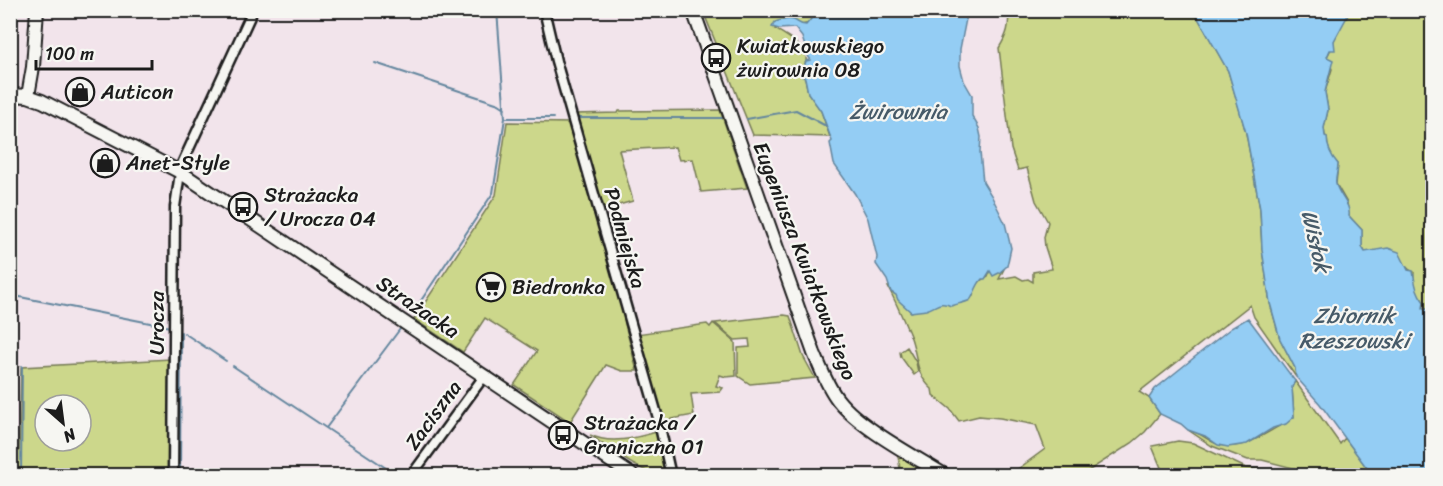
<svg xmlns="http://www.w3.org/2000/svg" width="1443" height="486" viewBox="0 0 1443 486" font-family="Sriracha,sans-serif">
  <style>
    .green { fill: #ccd78b; stroke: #747a54; stroke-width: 1.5; fill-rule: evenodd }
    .water { fill: #94cdf4; stroke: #64869e; stroke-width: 1.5 }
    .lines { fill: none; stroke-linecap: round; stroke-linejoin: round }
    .stream { stroke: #64869e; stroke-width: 2 }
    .street-casing { stroke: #1c1c1c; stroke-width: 13 }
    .secondary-casing { stroke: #1c1c1c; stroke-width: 16 }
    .street { stroke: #f6f6f2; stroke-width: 8 }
    .secondary { stroke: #f6f6f2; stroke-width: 12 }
    .labels { text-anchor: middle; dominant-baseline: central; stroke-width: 4.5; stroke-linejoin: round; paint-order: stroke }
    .poi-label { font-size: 21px; fill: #1c1c1c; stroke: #f6f6f2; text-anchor: start }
    .street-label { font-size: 21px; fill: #1c1c1c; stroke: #f6f6f2 }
    .water-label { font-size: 22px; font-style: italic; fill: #465a68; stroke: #f6f6f2 }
  </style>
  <rect width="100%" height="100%" fill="#f2e4eb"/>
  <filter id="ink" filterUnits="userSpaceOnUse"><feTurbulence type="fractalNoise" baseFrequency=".0167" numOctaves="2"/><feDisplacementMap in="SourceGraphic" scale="12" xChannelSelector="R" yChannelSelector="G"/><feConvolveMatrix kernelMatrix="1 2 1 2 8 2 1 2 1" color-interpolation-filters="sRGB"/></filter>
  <g filter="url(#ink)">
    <!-- green -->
    <path class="green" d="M 703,11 L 809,11 L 811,19 L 810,23 L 801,25 L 793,20 L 775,29 C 784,34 808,47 806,61 C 805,63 802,72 801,75 L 805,78 L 808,93 L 821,111 L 830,137 L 753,135 Z
      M 1008,11 L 1194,11 L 1228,71 L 1238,104 L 1246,133 L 1260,209 L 1262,249 L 1270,303 L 1280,339 L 1295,368 L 1296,377 L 1254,317 L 1250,305 L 1139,392 L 1149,398 L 1160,414 L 1145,432 L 1132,443 L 1082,475 L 1010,475 L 1045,449 L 1036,425 L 1000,418 L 979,416 L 959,421 L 950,409 L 933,395 L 932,389 C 915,374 918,358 911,338 C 904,321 897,304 888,287 L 890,287 L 891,292 L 896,294 L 911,312 L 914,311 L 942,303 L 954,305 L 973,296 C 974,286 979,280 988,276 L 990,271 L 999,273 L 1004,269 L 999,279 L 1016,276 L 1023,280 L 1028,279 L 1033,282 L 1033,272 L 1052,269 L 1045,247 L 1044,237 L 1048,222 L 1036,201 L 1027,168 L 1018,170 L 1011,149 L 999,48 C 1007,35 1010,26 1008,11 Z
      M 1348,11 L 1432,11 L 1432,311 L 1423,308 L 1422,299 C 1415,293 1413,281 1414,272 C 1407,270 1407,267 1403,262 C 1395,249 1377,252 1365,252 L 1362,247 L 1362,230 L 1349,216 L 1347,203 L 1336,184 L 1338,164 C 1331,157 1327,147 1327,137 L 1325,136 L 1324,128 L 1328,110 L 1325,92 L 1332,69 L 1327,57 C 1332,48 1333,42 1337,33 C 1341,25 1347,20 1348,11 Z
      M 720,110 L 747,188 L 701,192 L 693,159 L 679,160 L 675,147 L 619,150 L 633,201 L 601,210 L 574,114 L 618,113 L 619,111 Z
      M 507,122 L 571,123 L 629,326 L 625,324 L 637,371 L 622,371 L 606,365 L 570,422 L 514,385 L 537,351 L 485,318 L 463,352 L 414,319 L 496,195 Z
      M 784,315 L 790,316 L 803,356 L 815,378 L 750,384 L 738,376 L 738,348 L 750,347 L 749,339 L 735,340 L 715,323 Z
      M 713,323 L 735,342 L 736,376 L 726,377 L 720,375 L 716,386 L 723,388 L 720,392 L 691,394 L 694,415 L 661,421 L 636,334 L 707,324 L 710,327 Z
      M 907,347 L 916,362 L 918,372 L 914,375 L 901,357 L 900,352 Z
      M 171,359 L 170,472 L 127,476 L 11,475 L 10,453 L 19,451 L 21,367 ZM 45,405 L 81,405 L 81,441 L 45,441 Z
      M 1295,381 L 1340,444 L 1345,438 L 1370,472 L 1364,475 L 1320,475 L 1262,460 L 1248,460 L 1212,446 L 1188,430 C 1200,432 1207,440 1217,444 C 1223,447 1239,446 1245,444 C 1249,444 1290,420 1294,417 L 1292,387 Z
      M 656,432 L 665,475 C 644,476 608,448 590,435 C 611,445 635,438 656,432 Z
      M 1178,441 L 1193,443 L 1246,468 L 1282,471 L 1298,475 L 1164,475 L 1152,446 Z
      M 898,456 L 934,475 L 901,475 Z"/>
    <!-- water -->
    <path class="water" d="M 809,11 L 966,11 L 967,14 L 960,49 L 960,66 L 964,81 L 972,95 L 972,116 L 979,128 L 981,137 L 980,152 L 983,182 L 991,195 L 1005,223 L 1011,248 L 1007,266 L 999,273 L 993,276 L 990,271 L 985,279 L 982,279 C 976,285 973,298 970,300 C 965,303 956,304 951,306 C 939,300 937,307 926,310 C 921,311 916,311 911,312 L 898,300 L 896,295 L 891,292 L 887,280 L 876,264 L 877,257 L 868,219 L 855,194 L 834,164 L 830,143 L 832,141 L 821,111 L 808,93 L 805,78 L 801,76 L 806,61 L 811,60 L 808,56 L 802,37 L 795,28 L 779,29 L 772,27 L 775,22 C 781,20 788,18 794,20 C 799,22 799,25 806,25 L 811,19 Z
      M 1194,11 L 1348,11 L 1349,13 L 1334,41 L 1335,50 L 1330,50 L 1327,57 L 1333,60 L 1325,92 L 1328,110 L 1324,128 L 1325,136 L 1327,137 C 1327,147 1331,156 1338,164 C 1338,170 1335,178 1336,184 C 1339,196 1351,204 1349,216 L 1362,230 L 1362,247 L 1365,252 L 1388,248 L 1399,252 L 1408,270 L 1413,271 C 1415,283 1416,292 1424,302 L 1423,308 L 1432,311 L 1432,475 L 1372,475 L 1320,404 L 1296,377 L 1295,368 L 1280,339 L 1270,303 L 1262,249 L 1260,209 L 1246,133 L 1228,71 Z
      M 1248,318 L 1295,381 L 1292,387 L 1294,417 L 1286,424 L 1273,428 L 1247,444 L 1228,447 L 1218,445 L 1205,436 L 1188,430 L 1181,424 L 1160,414 L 1149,398 L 1155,389 L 1231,328 Z"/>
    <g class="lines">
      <!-- stream -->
      <path class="stream" d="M 497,10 L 505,118 L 553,118
        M 375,63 L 499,104 L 505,108
        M 578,118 L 722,118
        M 747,119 L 796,110 L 826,126
        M 10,295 L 170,327
        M 412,314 L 493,193 L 505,118
        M 184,333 L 226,361
        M 233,366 L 398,476
        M 326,428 L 400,329
        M 21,476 L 22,366
        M 180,476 L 181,332"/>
      <!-- street casing -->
      <g class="street-casing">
        <path id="street" d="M 544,10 L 556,61 L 658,418 L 671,476
          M 173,476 L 175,207 L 181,166 L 253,10
          M 411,476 L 485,375"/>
      </g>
      <!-- secondary casing -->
      <g class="secondary-casing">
        <path id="secondary" d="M 693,10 L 814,353 C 821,369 827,386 838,400 C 860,428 914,456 946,476
          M 10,95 L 28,96 L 42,101 L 180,172 L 633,476
          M 28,96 L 33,67 L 37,10"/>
      </g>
      <!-- street -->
      <use href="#street" class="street"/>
      <!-- secondary -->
      <use href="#secondary" class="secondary"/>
    </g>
  </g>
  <!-- icons -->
  <defs>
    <g id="bus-ring" transform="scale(1.5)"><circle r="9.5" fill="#f6f6f2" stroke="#1c1c1c" stroke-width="1.5"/><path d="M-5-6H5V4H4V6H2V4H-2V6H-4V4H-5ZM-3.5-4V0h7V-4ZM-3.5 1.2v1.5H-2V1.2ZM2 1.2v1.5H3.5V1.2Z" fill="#1c1c1c"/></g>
    <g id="shop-ring" transform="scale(1.5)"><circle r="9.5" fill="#f6f6f2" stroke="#1c1c1c" stroke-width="1.5"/><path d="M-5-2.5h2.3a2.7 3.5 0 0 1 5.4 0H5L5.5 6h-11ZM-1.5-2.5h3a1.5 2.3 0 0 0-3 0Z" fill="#1c1c1c"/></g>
    <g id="supermarket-ring" transform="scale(1.5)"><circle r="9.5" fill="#f6f6f2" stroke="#1c1c1c" stroke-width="1.5"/><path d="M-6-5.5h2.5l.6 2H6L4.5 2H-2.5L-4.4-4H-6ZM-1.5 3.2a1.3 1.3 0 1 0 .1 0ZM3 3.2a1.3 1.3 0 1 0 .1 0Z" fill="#1c1c1c"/></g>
  </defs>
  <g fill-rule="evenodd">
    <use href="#bus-ring" x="716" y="58"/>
    <use href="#shop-ring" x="80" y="92"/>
    <use href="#shop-ring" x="105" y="163"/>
    <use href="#bus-ring" x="243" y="207"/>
    <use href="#supermarket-ring" x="491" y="287"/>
    <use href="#bus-ring" x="563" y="435"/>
  </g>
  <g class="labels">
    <!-- poi labels -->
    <g class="poi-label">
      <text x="737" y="46">Kwiatkowskiego<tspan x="737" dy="24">żwirownia 08</tspan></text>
      <text x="101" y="92">Auticon</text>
      <text x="126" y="163">Anet-Style</text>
      <text x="264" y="195">Strażacka<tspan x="264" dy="24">/ Urocza 04</tspan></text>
      <text x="512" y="287">Biedronka</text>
      <text x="584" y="423">Strażacka /<tspan x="584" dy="24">Graniczna 01</tspan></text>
    </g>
    <!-- street labels -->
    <g class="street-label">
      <text transform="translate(625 238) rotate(74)">Podmiejska</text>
      <text transform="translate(805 261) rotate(69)">Eugeniusza Kwiatkowskiego</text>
      <text transform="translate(418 307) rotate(34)">Strażacka</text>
      <text transform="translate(157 323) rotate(-90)">Urocza</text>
      <text transform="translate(433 415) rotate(-54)">Zaciszna</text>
    </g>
    <!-- water labels -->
    <g class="water-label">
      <text x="898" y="111">Żwirownia</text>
      <text transform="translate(1316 241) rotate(77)">Wisłok</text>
      <text x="1354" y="315">Zbiornik<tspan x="1354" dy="25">Rzeszowski</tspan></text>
    </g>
  </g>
  <!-- margin -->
  <rect width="1443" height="486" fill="none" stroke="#f6f6f2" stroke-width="36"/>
  <rect x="18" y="18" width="1407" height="450" fill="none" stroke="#1c1c1c" stroke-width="2" filter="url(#ink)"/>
  <!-- north arrow -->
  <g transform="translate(63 423) rotate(152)"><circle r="28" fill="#f6f6f2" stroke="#9f9f9c" stroke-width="1.5"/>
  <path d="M0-4.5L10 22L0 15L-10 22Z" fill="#1c1c1c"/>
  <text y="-9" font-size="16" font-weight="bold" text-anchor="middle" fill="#1c1c1c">N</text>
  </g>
  <!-- scale -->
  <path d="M36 60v9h116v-9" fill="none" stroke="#1c1c1c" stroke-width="3"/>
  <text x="45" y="60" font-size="18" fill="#1c1c1c" stroke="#f6f6f2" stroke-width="4.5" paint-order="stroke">100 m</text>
</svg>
